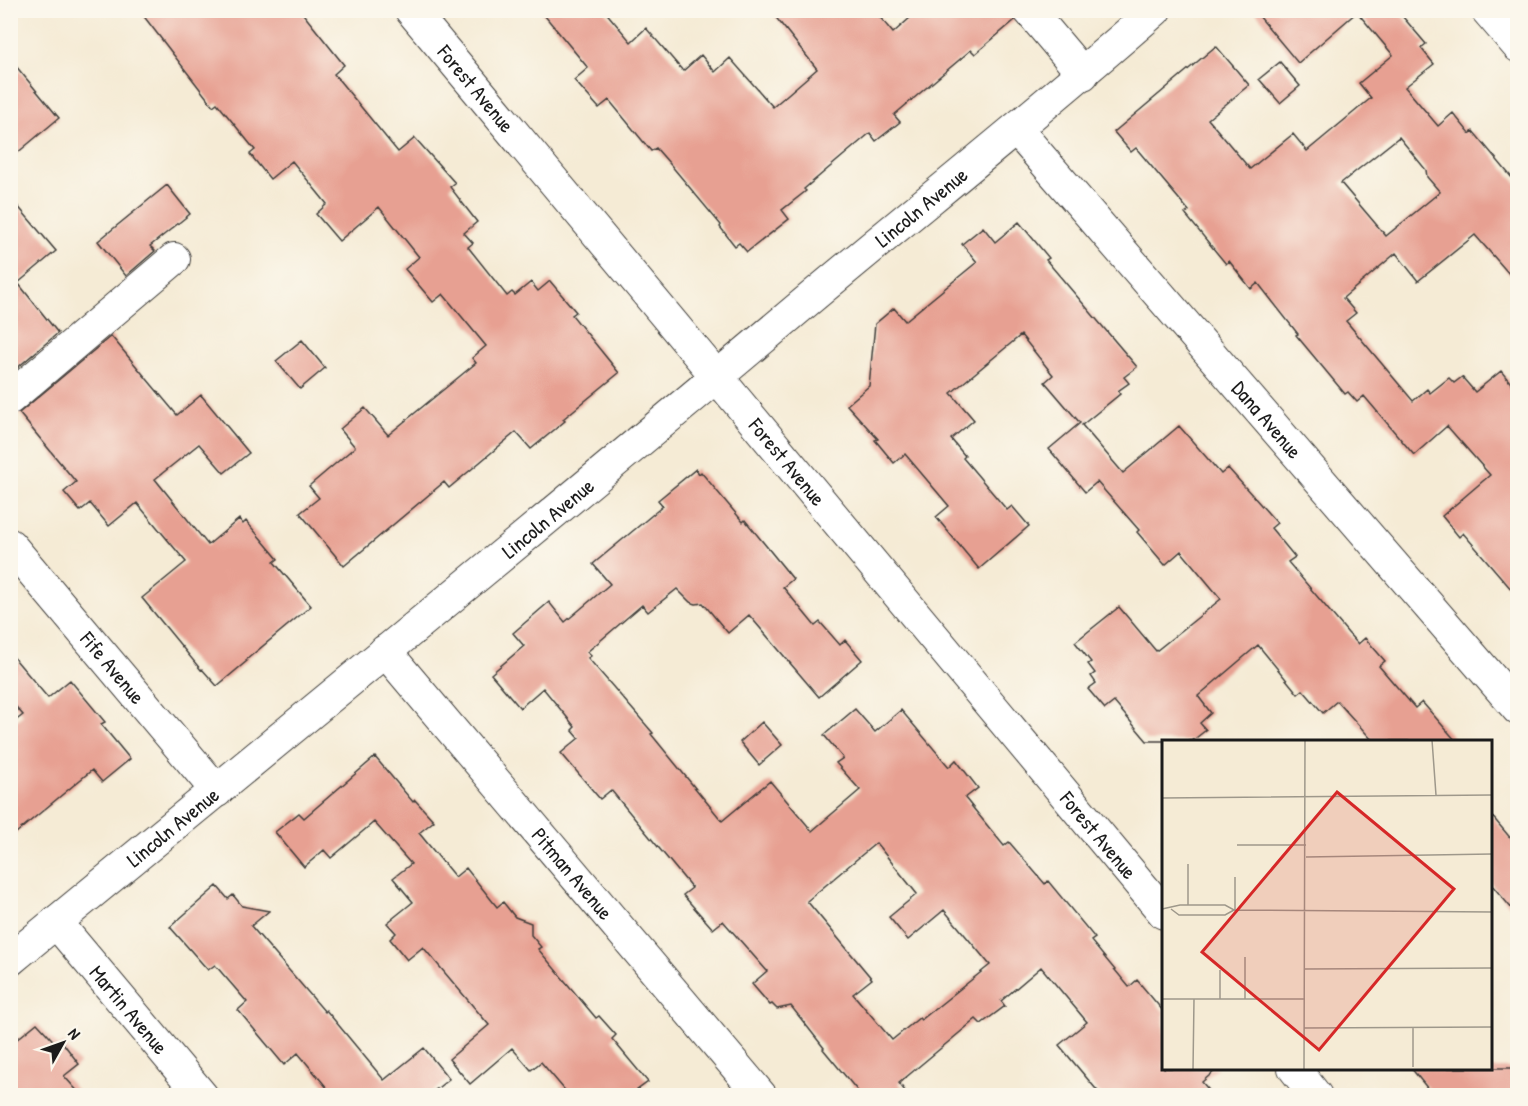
<svg xmlns="http://www.w3.org/2000/svg" width="1528" height="1106" viewBox="0 0 1528 1106" font-family="'Patrick Hand',sans-serif">
  <style>
    .building { fill: #e7a092; fill-rule: evenodd }
    .lines { fill: none; stroke-linecap: round; stroke-linejoin: round }
    .minor-casing { stroke: #3d3b38; stroke-width: 34 }
    .minor { stroke: #fff; stroke-width: 32 }
    .labels { text-anchor: middle; dominant-baseline: central; stroke-width: 5; stroke-linejoin: round; paint-order: stroke }
    .street-label { font-size: 21px; fill: #1c1c1c; stroke: #fbf7ec }
    .inset-road { fill: none; stroke: #9e988b; stroke-width: 1.5 }
    .view { fill: #d62828; fill-opacity: 0.15; stroke: #d62828; stroke-width: 3 }
    .inset-edge { fill: none; stroke: #1c1c1c; stroke-width: 3 }
  </style>
  <rect width="100%" height="100%" fill="#fbf7ec"/>
  <filter id="ink" filterUnits="userSpaceOnUse"><feTurbulence type="fractalNoise" baseFrequency=".0167" numOctaves="2"/><feDisplacementMap in="SourceGraphic" scale="12" xChannelSelector="R" yChannelSelector="G"/><feConvolveMatrix kernelMatrix="1 2 1 2 8 2 1 2 1" color-interpolation-filters="sRGB"/></filter>
  <filter id="wash" filterUnits="userSpaceOnUse"><feTurbulence type="fractalNoise" baseFrequency=".008" numOctaves="4" result="noise"/><feDisplacementMap in="SourceGraphic" scale="24" xChannelSelector="R" yChannelSelector="G"/><feGaussianBlur stdDeviation="1.35" result="paint"/><feColorMatrix in="noise" values="0 0 0 0 0 0 0 0 0 0 0 0 0 0 0 0 0 1.4 0 .05"/><feComposite in="paint" operator="in"/></filter>
  <g filter="url(#wash)">
    <rect width="100%" height="100%" fill="#f5ebd5"/>
    <g id="blocks">
      <!-- building -->
      <path class="building" d="M 139,10 L 300,10 L 344,65 L 334,74 L 398,152 L 415,138 L 455,183 L 450,187 L 477,222 L 464,233 L 473,243 L 468,247 L 507,296 L 512,292 L 515,295 L 531,282 L 538,291 L 550,281 L 576,312 L 572,315 L 619,373 L 563,419 L 565,421 L 531,449 L 516,432 L 449,488 L 444,482 L 344,566 L 300,513 L 319,498 L 309,486 L 355,447 L 340,429 L 365,408 L 388,435 L 476,363 L 472,358 L 486,346 L 443,294 L 433,302 L 405,269 L 419,257 L 379,207 L 339,241 L 316,214 L 327,204 L 292,161 L 270,179 L 250,154 L 255,150 L 217,103 L 213,106 Z
        M 540,10 L 604,10 L 631,42 L 646,28 L 683,71 L 701,55 L 715,72 L 730,58 L 773,107 L 817,69 L 770,10 L 874,10 L 893,33 L 919,10 L 1011,10 L 1015,20 L 975,54 L 971,50 L 894,115 L 900,122 L 876,141 L 870,133 L 804,189 L 806,191 L 782,210 L 789,219 L 747,252 L 739,243 L 735,246 L 720,227 L 721,225 L 670,164 L 656,148 L 651,151 L 609,100 L 599,108 L 574,80 L 588,68 Z
        M 1254,10 L 1397,10 L 1426,44 L 1421,48 L 1434,64 L 1405,87 L 1438,126 L 1453,113 L 1470,134 L 1473,131 L 1518,185 L 1518,284 L 1475,235 L 1418,281 L 1396,253 L 1343,298 L 1356,313 L 1346,321 L 1413,401 L 1427,389 L 1430,393 L 1449,378 L 1454,383 L 1462,377 L 1475,392 L 1501,371 L 1518,392 L 1518,597 L 1463,533 L 1459,537 L 1442,516 L 1490,475 L 1447,426 L 1414,455 L 1364,396 L 1357,402 L 1348,392 L 1345,394 L 1296,335 L 1298,334 L 1258,283 L 1251,289 L 1229,261 L 1226,264 L 1185,214 L 1189,211 L 1136,148 L 1131,152 L 1114,132 L 1216,46 L 1249,85 L 1208,119 L 1250,169 L 1293,134 L 1307,151 L 1371,98 L 1359,83 L 1393,55 L 1357,12 L 1298,63 ZM 1399,137 L 1426,170 L 1427,177 L 1440,192 L 1386,236 L 1341,183 Z
        M 10,59 L 59,118 L 10,159 Z
        M 1280,62 L 1300,86 L 1280,103 L 1259,79 Z
        M 167,185 L 190,214 L 150,246 L 155,251 L 126,276 L 98,241 Z
        M 10,197 L 56,251 L 18,283 L 58,333 L 10,374 Z
        M 1019,222 L 1049,258 L 1046,260 L 1137,367 L 1124,377 L 1129,383 L 1118,391 L 1120,394 L 1082,425 L 1123,473 L 1179,426 L 1221,474 L 1228,468 L 1277,523 L 1271,528 L 1295,557 L 1288,562 L 1348,633 L 1358,644 L 1365,638 L 1385,661 L 1379,666 L 1415,708 L 1422,702 L 1456,741 L 1373,741 L 1337,701 L 1323,713 L 1303,690 L 1298,694 L 1258,645 L 1198,696 L 1211,713 L 1200,723 L 1206,730 L 1192,741 L 1147,741 L 1114,702 L 1105,709 L 1088,689 L 1096,683 L 1091,676 L 1095,673 L 1088,664 L 1091,662 L 1075,642 L 1119,607 L 1156,651 L 1221,599 L 1181,551 L 1165,565 L 1137,532 L 1139,530 L 1097,482 L 1085,492 L 1049,449 L 1080,423 L 1045,382 L 1053,375 L 1021,335 L 951,393 L 974,420 L 951,439 L 965,456 L 963,458 L 1007,510 L 1012,506 L 1029,526 L 979,569 L 936,517 L 949,506 L 905,454 L 894,463 L 875,440 L 878,439 L 847,405 L 869,386 L 875,324 L 894,308 L 905,321 L 977,262 L 962,244 L 983,227 L 995,242 Z
        M 111,336 L 177,415 L 201,395 L 249,453 L 224,473 L 199,444 L 155,479 L 208,545 L 239,519 L 243,524 L 246,521 L 278,559 L 274,562 L 311,606 L 246,660 L 247,661 L 217,686 L 202,669 L 201,670 L 142,598 L 186,562 L 137,503 L 109,526 L 90,503 L 80,511 L 64,492 L 76,482 L 19,413 Z
        M 302,340 L 325,368 L 300,389 L 276,361 Z
        M 696,469 L 699,474 L 701,472 L 743,522 L 745,520 L 793,579 L 783,587 L 815,626 L 820,622 L 840,645 L 845,640 L 862,660 L 819,697 L 749,615 L 728,633 L 703,603 L 696,604 L 690,602 L 677,589 L 648,612 L 642,605 L 587,652 L 591,656 L 588,658 L 653,733 L 651,734 L 722,821 L 770,781 L 812,831 L 860,790 L 836,763 L 843,758 L 824,735 L 855,709 L 875,732 L 901,710 L 949,767 L 956,760 L 978,788 L 965,798 L 1004,846 L 1009,842 L 1045,884 L 1048,881 L 1095,938 L 1091,941 L 1129,987 L 1137,980 L 1164,1012 L 1164,1068 L 1218,1068 L 1202,1082 L 1213,1095 L 1101,1095 L 1059,1045 L 1087,1022 L 1041,967 L 1001,1001 L 1005,1006 L 981,1024 L 976,1019 L 899,1083 L 908,1095 L 861,1095 L 823,1049 L 824,1048 L 791,1006 L 777,1009 L 772,1004 L 770,1005 L 752,984 L 767,971 L 723,921 L 713,929 L 683,895 L 692,888 L 611,790 L 600,799 L 561,753 L 579,738 L 572,730 L 575,727 L 543,688 L 520,708 L 491,674 L 524,646 L 513,633 L 549,602 L 565,622 L 610,584 L 593,564 L 663,506 L 658,500 ZM 876,843 L 917,894 L 889,917 L 908,940 L 944,910 L 990,965 L 921,1020 L 919,1018 L 892,1040 L 853,994 L 872,979 L 807,901 Z
        M 10,653 L 48,698 L 70,680 L 105,722 L 101,724 L 130,759 L 102,782 L 92,770 L 10,838 L 10,725 L 23,715 L 10,700 Z
        M 762,722 L 782,745 L 759,765 L 740,742 Z
        M 375,757 L 413,802 L 415,800 L 434,821 L 419,833 L 455,877 L 466,868 L 497,907 L 503,902 L 515,917 L 531,923 L 531,935 L 541,947 L 538,949 L 596,1018 L 599,1016 L 616,1035 L 612,1039 L 648,1082 L 630,1095 L 569,1095 L 541,1062 L 531,1070 L 512,1048 L 470,1084 L 449,1059 L 489,1025 L 423,947 L 407,960 L 390,939 L 396,933 L 387,923 L 413,902 L 393,878 L 411,864 L 374,822 L 331,858 L 324,850 L 304,867 L 275,832 L 299,813 L 304,818 Z
        M 1491,815 L 1518,847 L 1518,916 L 1491,884 Z
        M 217,886 L 228,899 L 233,895 L 242,906 L 269,911 L 251,926 L 325,1012 L 326,1010 L 384,1080 L 424,1048 L 449,1079 L 429,1095 L 333,1095 L 298,1053 L 284,1065 L 238,1010 L 247,1002 L 215,965 L 208,970 L 170,927 Z
        M 37,1023 L 59,1047 L 63,1043 L 79,1064 L 64,1076 L 81,1095 L 10,1095 L 10,1045 Z
        M 1411,1068 L 1518,1068 L 1518,1095 L 1433,1095 Z"/>
    </g>
  </g>
  <g filter="url(#ink)">
    <use href="#blocks" fill-opacity="0" stroke="#3d3b38" stroke-width="1.5"/>
    <g class="lines">
      <!-- minor casing -->
      <g class="minor-casing">
        <g id="minor">
          <path id="s1" d="M 411,10 L 1164,913"/>
          <path d="M 1029,10 L 1083,74"/>
          <path d="M 1487,10 L 1518,46"/>
          <path id="s2" d="M 1016,129 L 1518,709"/>
          <path d="M 10,398 L 174,259"/>
          <path id="s3" d="M 10,545 L 217,791"/>
          <path id="s4" d="M 385,651 L 761,1096"/>
          <path id="s5" d="M 56,922 L 202,1096"/>
          <path id="s6" d="M 10,960 C 270,746 531,534 788,317 C 910,214 1035,116 1155,10"/>
          <path d="M 1294,1068 L 1316,1096"/>
        </g>
      </g>
      <!-- minor -->
      <use href="#minor" class="minor"/>
    </g>
  </g>
  <g class="labels">
    <!-- street labels -->
    <g class="street-label">
      <text stroke="none"><textPath href="#s1" startOffset="102">Forest Avenue</textPath></text>
      <text stroke="none"><textPath href="#s6" startOffset="1182">Lincoln Avenue</textPath></text>
      <text stroke="none"><textPath href="#s2" startOffset="384">Dana Avenue</textPath></text>
      <text stroke="none"><textPath href="#s1" startOffset="588">Forest Avenue</textPath></text>
      <text stroke="none"><textPath href="#s6" startOffset="696">Lincoln Avenue</textPath></text>
      <text stroke="none"><textPath href="#s3" startOffset="160">Fife Avenue</textPath></text>
      <text stroke="none"><textPath href="#s6" startOffset="210">Lincoln Avenue</textPath></text>
      <text stroke="none"><textPath href="#s1" startOffset="1074">Forest Avenue</textPath></text>
      <text stroke="none"><textPath href="#s4" startOffset="291">Pitman Avenue</textPath></text>
      <text stroke="none"><textPath href="#s5" startOffset="114">Martin Avenue</textPath></text>
    </g>
  </g>
  <!-- overview -->
  <g transform="translate(1162 740)">
    <rect width="330" height="330" fill="#f5ebd5"/>
    <path class="inset-road" d="M 270,0 L 274,55M 0,58 L 330,55M 75,105 L 144,105M 144,117 L 330,114M 73,137 L 73,170M 26,165 L 26,124M 0,169 L 18,165 L 63,165 L 72,170 L 330,172M 9,169 L 17,175 L 63,175 L 72,170M 83,217 L 83,259M 143,229 L 330,228M 58,230 L 58,259M 0,259 L 143,259M 251,287 L 251,327M 142,288 L 330,287M 31,330 L 32,259M 142,330 L 143,0"/>
    <path class="view" d="M 175,52 L 292,149 L 157,310 L 40,212 Z"/>
    <rect width="330" height="330" class="inset-edge"/>
  </g>
  <!-- margin -->
  <rect width="1528" height="1106" fill="none" stroke="#fbf7ec" stroke-width="36"/>
  <!-- north arrow -->
  <g transform="translate(63 1043) rotate(50)" stroke="#fbf7ec" stroke-width="4.5" paint-order="stroke">
  <path d="M0-4.5L10 22L0 15L-10 22Z" fill="#1c1c1c"/>
  <text y="-9" font-size="16" font-weight="bold" text-anchor="middle" fill="#1c1c1c">N</text>
  </g>
</svg>
